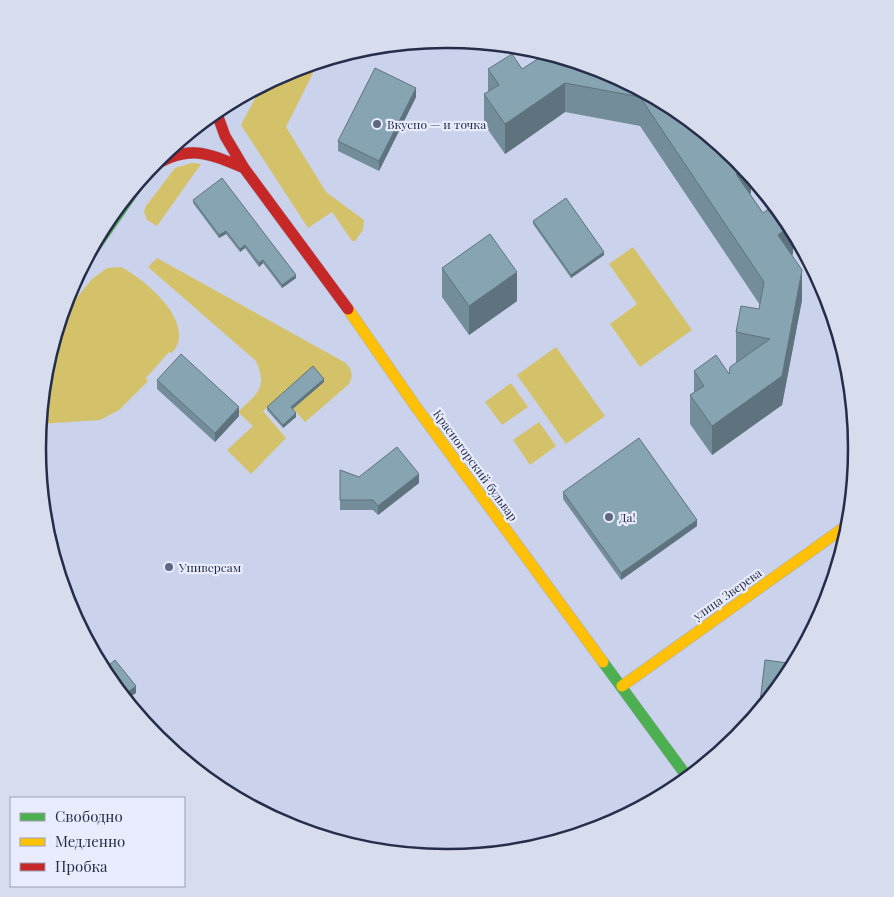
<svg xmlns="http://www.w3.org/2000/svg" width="894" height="897" viewBox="0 0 894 897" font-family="'Playfair Display',serif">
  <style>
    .green { fill: #d4c26b }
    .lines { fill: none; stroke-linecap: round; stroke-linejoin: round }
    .fast-casing { stroke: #a8aec7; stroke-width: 12 }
    .slow-casing { stroke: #a8aec7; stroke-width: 12 }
    .jam-casing { stroke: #a8aec7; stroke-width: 12 }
    .fast { stroke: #4caf50; stroke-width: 11 }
    .slow { stroke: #ffc107; stroke-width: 11 }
    .jam { stroke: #c62828; stroke-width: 11 }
    .wall { fill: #748d9a }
    .shaded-wall { fill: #5e737d }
    .building { fill: #87a4b3; stroke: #5e737d }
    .poi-dot { fill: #606782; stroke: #e8ecfc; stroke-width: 2 }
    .labels { text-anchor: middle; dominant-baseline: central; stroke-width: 4.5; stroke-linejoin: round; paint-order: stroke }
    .poi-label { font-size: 12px; fill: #262d4a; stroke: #e8ecfc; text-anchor: start }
    .street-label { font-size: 12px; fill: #262d4a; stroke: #e8ecfc }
    .rim { fill: none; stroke: #262d4a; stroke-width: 2.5 }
  </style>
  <rect width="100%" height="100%" fill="#cbd2eb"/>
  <!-- green -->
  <path class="green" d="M 319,61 L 286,127 L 326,192 L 364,220 L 363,230 L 355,241 L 352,241 L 332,212 L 308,228 L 241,125 L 262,85 L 291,70 Z
    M 192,163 L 201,164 L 157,226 L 147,220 L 144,211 L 146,206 L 175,168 Z
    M 633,247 L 692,330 L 640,367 L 610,324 L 637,304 L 609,264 Z
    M 157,258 L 346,363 C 352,370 354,377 348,385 L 305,422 L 281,395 L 263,411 L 286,438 L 251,474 L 227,450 L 253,426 L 238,412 C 257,393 268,389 256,361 L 148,267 Z
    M 121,267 C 146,280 198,324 172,353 L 169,352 L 146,378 L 148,381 L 119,410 L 100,420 L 40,424 L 45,368 L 61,317 L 92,279 L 107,268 Z
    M 556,347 L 605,416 L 566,444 L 517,375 Z
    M 511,383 L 528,407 L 502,425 L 485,402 Z
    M 539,422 L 556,446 L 530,465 L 513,440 Z"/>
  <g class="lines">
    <!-- fast casing -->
    <g class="fast-casing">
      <path id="fast" d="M 86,260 L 151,166
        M 603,662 L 688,778"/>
    </g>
    <!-- slow casing -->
    <g class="slow-casing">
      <path id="slow" d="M 348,309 L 416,407 L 603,662
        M 622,686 L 849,524"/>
    </g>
    <!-- jam casing -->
    <g class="jam-casing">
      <path id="jam" d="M 216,111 L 225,136 L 244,168 L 348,309
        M 150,168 C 187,144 206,152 244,168"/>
    </g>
    <!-- fast -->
    <use href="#fast" class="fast"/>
    <!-- slow -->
    <use href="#slow" class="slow"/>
    <!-- jam -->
    <use href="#jam" class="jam"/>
  </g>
  <!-- wall -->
  <path class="wall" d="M 488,69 L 604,70 L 719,151 L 751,177 L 751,193 L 750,194 L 763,213 L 793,231 L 793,254 L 792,255 L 802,300 L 782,405 L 712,455 L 690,424 L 690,395 L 694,392 L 694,371 L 729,374 L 737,362 L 736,362 L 736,332 L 759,309 L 760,305 L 640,126 L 565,112 L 505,154 L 484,124 L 484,94 L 488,92 Z
    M 416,97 L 379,171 L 338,151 L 338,141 Z
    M 193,200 L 296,278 L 282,288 L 263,263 L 259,267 L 245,248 L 240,252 L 226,234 L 219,238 L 193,203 Z
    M 533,221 L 604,255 L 571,278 L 533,224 Z
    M 442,268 L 517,301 L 469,335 L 442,297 Z
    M 157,380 L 239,416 L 215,442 L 157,389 Z
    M 324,382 L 293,409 L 296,417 L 283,428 L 267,410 L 267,407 Z
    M 340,470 L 359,477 L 419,483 L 378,515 L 373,510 L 340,510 Z
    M 563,492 L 697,526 L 621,580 L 563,499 Z
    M 787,676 L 760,710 L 760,702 Z"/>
  <!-- shaded-wall -->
  <path class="shaded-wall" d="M 565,83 L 565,112 L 505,154 L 505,124 Z
    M 416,88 L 416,97 L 379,171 L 379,161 Z
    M 744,168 L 751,177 L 751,193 L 736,204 L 736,174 Z
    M 790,226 L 793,231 L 793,254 L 778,265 L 778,235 Z
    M 226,231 L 226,234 L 219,238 L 219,235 Z
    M 245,245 L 245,248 L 240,252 L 240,249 Z
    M 604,252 L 604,255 L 571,278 L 571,275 Z
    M 263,260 L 263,263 L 259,267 L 259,263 Z
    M 802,270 L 802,300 L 782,405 L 712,455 L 712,426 L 782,376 Z
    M 517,272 L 517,301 L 469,335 L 469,306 Z
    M 296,275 L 296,278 L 282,288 L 282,285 Z
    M 324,379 L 324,382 L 291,410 L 291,407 Z
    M 239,407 L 239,416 L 215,442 L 215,433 Z
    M 296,413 L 296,417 L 283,428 L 283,425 Z
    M 419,474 L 419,483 L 378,515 L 378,506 Z
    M 697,520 L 697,526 L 621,580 L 621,573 Z
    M 136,686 L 136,693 L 126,700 L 123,696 Z"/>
  <!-- building -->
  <path class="building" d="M 547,53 L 604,70 L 675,108 L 709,136 L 719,151 L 724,148 L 737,159 L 744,168 L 736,174 L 763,213 L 774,205 L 788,221 L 790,226 L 778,235 L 802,270 L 782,376 L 712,426 L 690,395 L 704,386 L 694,371 L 716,355 L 729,374 L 730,367 L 770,339 L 736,332 L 741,306 L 759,309 L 764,282 L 640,97 L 565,83 L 505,124 L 484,94 L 499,85 L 488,69 L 512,54 L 522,69 Z
    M 375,68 L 416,88 L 379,161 L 338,141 Z
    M 222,178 L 296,275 L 282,285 L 263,260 L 259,263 L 245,245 L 240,249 L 226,231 L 219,235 L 193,200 Z
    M 566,198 L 604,252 L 571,275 L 533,221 Z
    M 490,234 L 517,272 L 469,306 L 442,268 Z
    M 181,354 L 239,407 L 215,433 L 157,380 Z
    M 313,366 L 324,379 L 291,407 L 296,413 L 283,425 L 267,407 Z
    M 639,438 L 697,520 L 621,573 L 563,492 Z
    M 397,447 L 419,474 L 378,506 L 373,500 L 340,500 L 340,470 L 359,477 Z
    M 789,657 L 797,658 L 787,676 L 765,703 L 760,702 L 765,660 L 788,663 Z
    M 115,660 L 136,686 L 123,696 L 106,676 L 103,670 Z"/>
  <!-- markers -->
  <g class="poi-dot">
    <circle cx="377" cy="124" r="5"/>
    <circle cx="609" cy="517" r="5"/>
    <circle cx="169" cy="567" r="5"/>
  </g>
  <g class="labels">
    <!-- poi labels -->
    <g class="poi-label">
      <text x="387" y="124">Вкусно — и точка</text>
      <text x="619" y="517">Да!</text>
      <text x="179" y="567">Универсам</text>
    </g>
    <!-- street labels -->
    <g class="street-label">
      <text transform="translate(476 465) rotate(54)">Красногорский бульвар</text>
      <text transform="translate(727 594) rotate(-35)">улица Зверева</text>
    </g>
  </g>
  <!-- crop -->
  <path d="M0 0H894V897H0ZM446 48H448A400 400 0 0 1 848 448V449A400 400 0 0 1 448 849H446A400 400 0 0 1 46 449V448A400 400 0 0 1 446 48Z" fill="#d8ddee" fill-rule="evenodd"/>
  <path class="rim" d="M446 48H448A400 400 0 0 1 848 448V449A400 400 0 0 1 448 849H446A400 400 0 0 1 46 449V448A400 400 0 0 1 446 48Z"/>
  <!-- legend -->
  <rect x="10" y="797" width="175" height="90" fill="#e8ecfc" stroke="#9aa0b5"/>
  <rect x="20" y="813" width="25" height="8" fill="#4caf50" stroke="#9aa0b5"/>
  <text x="55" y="822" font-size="15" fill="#262d4a">Свободно</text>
  <rect x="20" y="838" width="25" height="8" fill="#ffc107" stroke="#9aa0b5"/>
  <text x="55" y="847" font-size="15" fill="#262d4a">Медленно</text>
  <rect x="20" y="863" width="25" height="8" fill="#c62828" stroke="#9aa0b5"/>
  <text x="55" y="872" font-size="15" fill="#262d4a">Пробка</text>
</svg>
